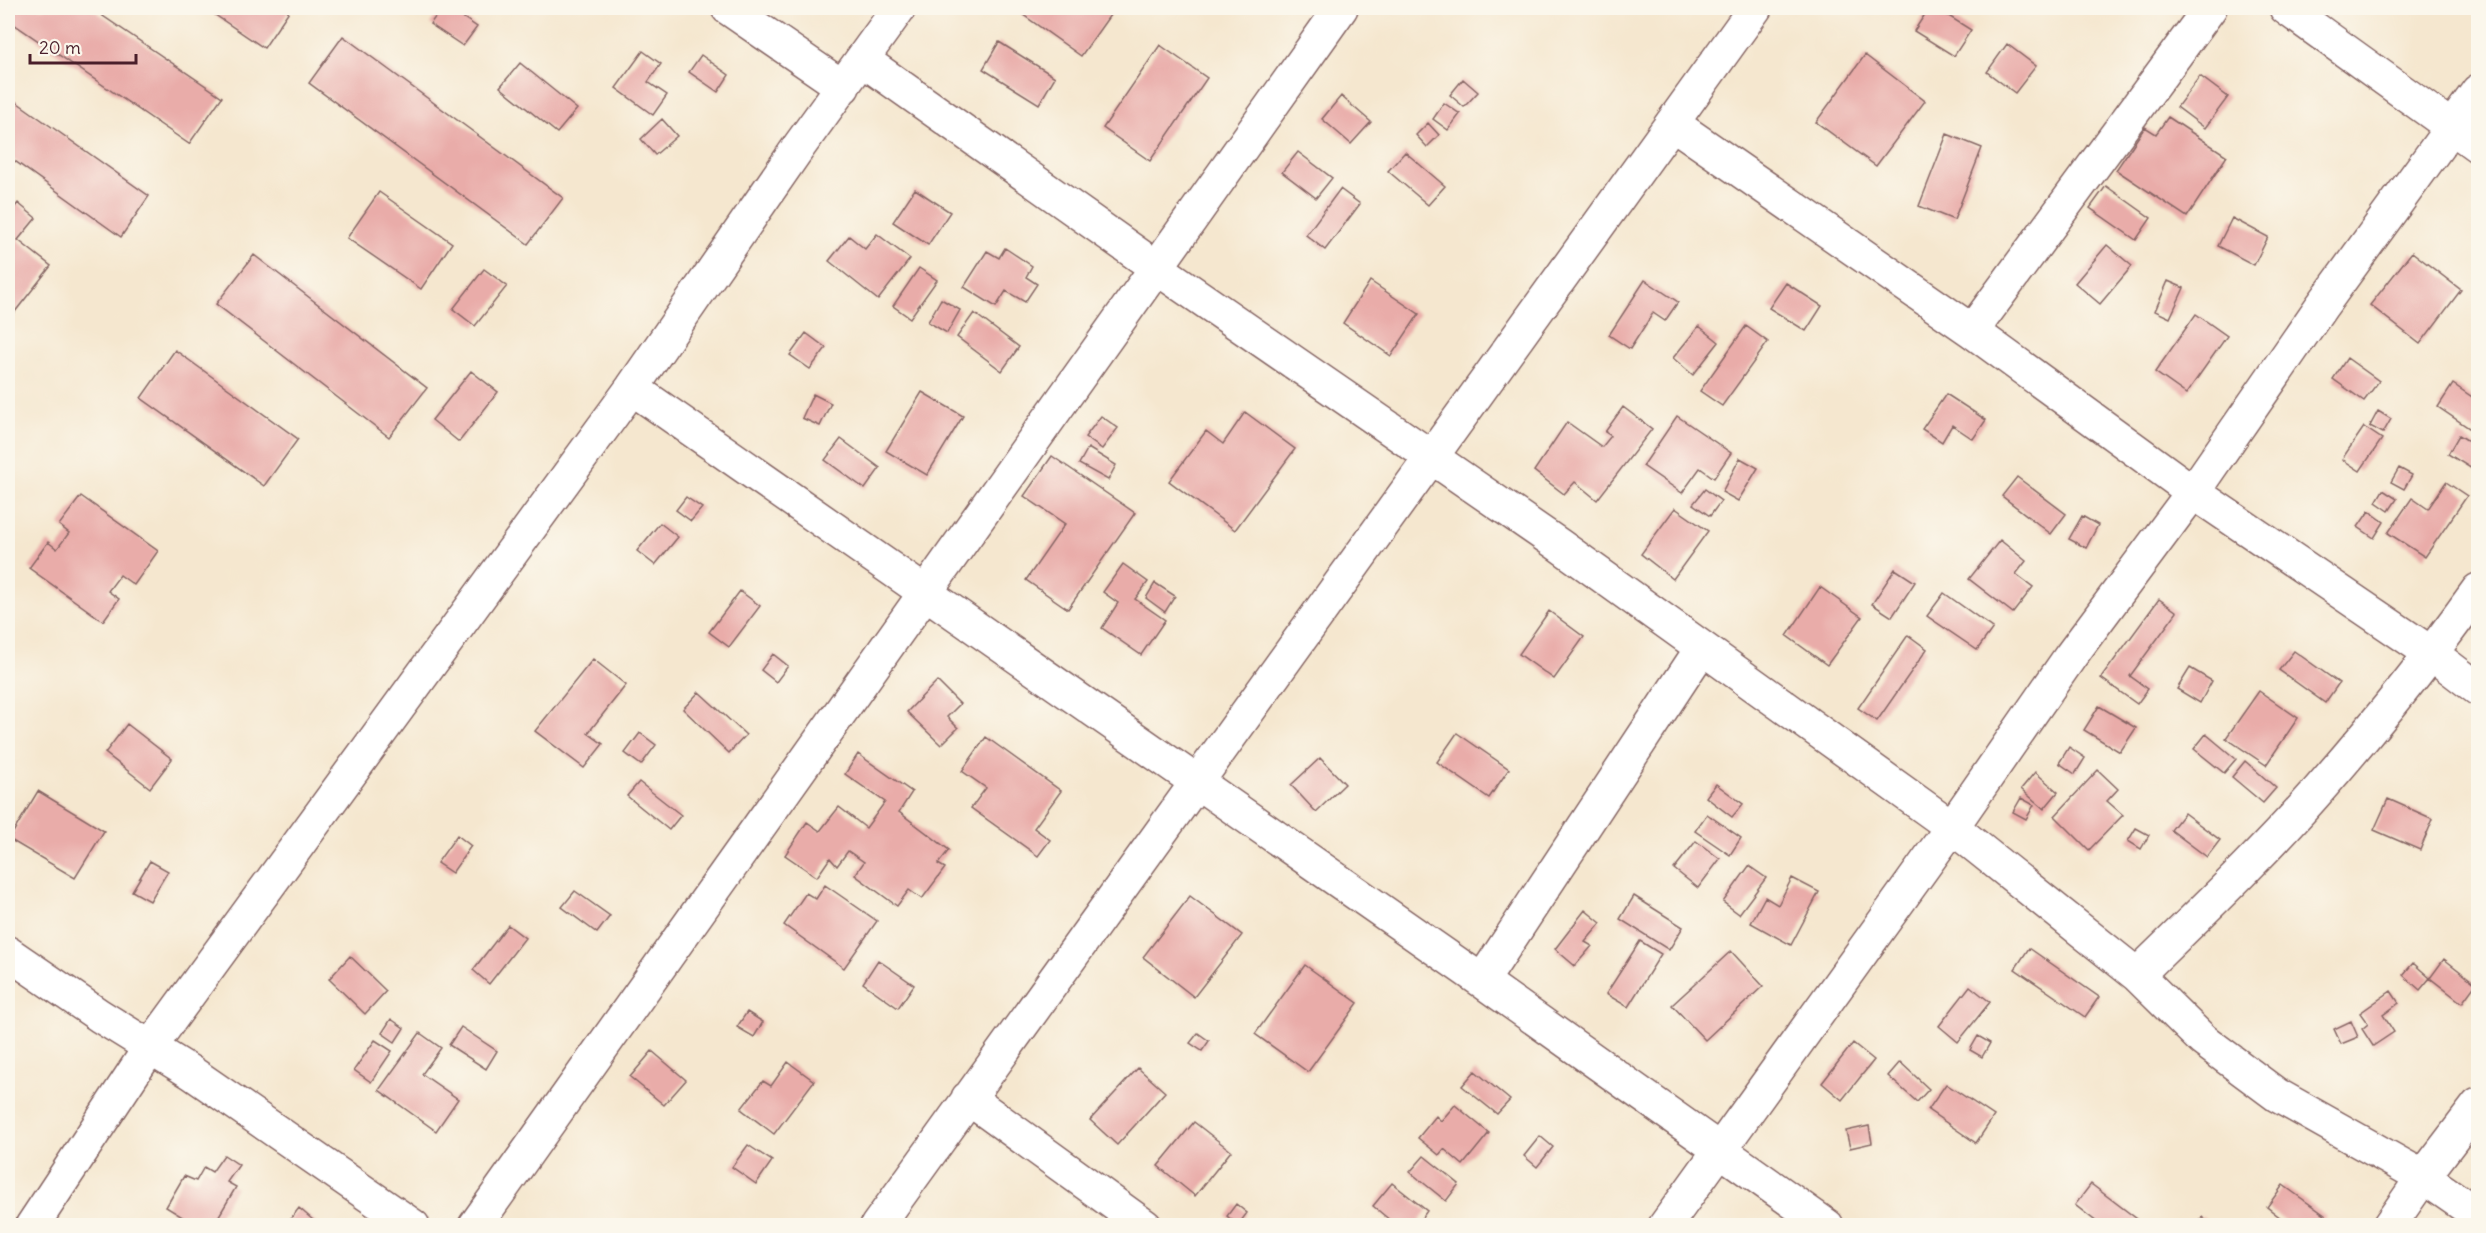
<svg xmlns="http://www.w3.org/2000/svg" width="2486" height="1233" viewBox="0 0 2486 1233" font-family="Delius,sans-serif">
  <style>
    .building { fill: #e9aca9 }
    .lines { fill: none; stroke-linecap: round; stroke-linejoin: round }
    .minor-casing { stroke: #866564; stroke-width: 36 }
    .minor { stroke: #fff; stroke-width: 33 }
  </style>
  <rect width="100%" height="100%" fill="#fbf7ec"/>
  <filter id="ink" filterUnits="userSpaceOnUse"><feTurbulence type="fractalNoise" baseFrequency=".0167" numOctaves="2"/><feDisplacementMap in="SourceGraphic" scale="12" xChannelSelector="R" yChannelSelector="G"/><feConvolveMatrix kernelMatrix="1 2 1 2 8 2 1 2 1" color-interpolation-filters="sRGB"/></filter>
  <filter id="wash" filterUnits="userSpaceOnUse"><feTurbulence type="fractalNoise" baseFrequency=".008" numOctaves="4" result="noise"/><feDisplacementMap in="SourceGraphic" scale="24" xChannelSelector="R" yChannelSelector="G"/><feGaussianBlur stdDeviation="1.35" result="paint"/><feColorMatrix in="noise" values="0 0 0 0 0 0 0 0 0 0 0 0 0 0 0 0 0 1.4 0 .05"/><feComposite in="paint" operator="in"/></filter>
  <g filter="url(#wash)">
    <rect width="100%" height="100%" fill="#f5e7cf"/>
    <g id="blocks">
      <!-- building -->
      <path class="building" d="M 8,8 L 91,8 L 222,97 L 189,144 L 8,20 Z
        M 205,8 L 291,8 L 264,48 Z
        M 442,8 L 449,8 L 477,27 L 463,46 L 430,24 Z
        M 1027,8 L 1115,8 L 1081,56 L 1022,14 Z
        M 1929,8 L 1936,8 L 1971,30 L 1954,56 L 1914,31 Z
        M 343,36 L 563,198 L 528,244 L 309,83 Z
        M 999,42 L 1055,77 L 1039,104 L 983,69 Z
        M 2007,44 L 2036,66 L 2015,93 L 1987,72 Z
        M 1160,45 L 1207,78 L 1150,161 L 1103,128 Z
        M 643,51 L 661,64 L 648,82 L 667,95 L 653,115 L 616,88 Z
        M 701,55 L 729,75 L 718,92 L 689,72 Z
        M 1865,55 L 1925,101 L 1876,166 L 1816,122 Z
        M 520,63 L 577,109 L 557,133 L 500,87 Z
        M 2200,76 L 2228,97 L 2205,128 L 2177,107 Z
        M 1463,79 L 1478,92 L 1464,107 L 1450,95 Z
        M 8,96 L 149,196 L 121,237 L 8,156 Z
        M 1341,96 L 1371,122 L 1351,144 L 1322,119 Z
        M 1444,103 L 1460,114 L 1448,130 L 1433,119 Z
        M 2168,117 L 2227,156 L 2187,217 L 2116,170 L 2145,127 L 2156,134 Z
        M 662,119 L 677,136 L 655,155 L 641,139 Z
        M 1428,123 L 1439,135 L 1427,147 L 1416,135 Z
        M 1947,134 L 1982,148 L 1954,220 L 1919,206 Z
        M 1298,152 L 1332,178 L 1316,198 L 1282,172 Z
        M 1405,152 L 1445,186 L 1428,205 L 1388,171 Z
        M 2106,186 L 2151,218 L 2136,240 L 2090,208 Z
        M 915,189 L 950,212 L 928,245 L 893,222 Z
        M 1340,189 L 1360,204 L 1325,250 L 1306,235 Z
        M 379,192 L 452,243 L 421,289 L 347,238 Z
        M 18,203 L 36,218 L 18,240 L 51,266 L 14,313 L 8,307 L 8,216 Z
        M 2232,218 L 2268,237 L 2254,265 L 2218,246 Z
        M 877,234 L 910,259 L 878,300 L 829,261 L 849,236 L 865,249 Z
        M 2107,245 L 2132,266 L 2100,304 L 2075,283 Z
        M 1005,248 L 1032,266 L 1026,277 L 1037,284 L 1025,302 L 1006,291 L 996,307 L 964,287 L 987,251 L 999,258 Z
        M 2412,252 L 2461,290 L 2420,344 L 2370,305 Z
        M 254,255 L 427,388 L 389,437 L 216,304 Z
        M 919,268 L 937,280 L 910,318 L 893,306 Z
        M 484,269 L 507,286 L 475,326 L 453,309 Z
        M 1645,280 L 1678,302 L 1665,321 L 1653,313 L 1630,349 L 1609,335 Z
        M 1370,281 L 1419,314 L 1391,356 L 1343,323 Z
        M 2168,281 L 2184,288 L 2170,318 L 2155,311 Z
        M 1786,283 L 1822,306 L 1806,331 L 1769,308 Z
        M 941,299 L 960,310 L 947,333 L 928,322 Z
        M 974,313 L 1019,347 L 1002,371 L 957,337 Z
        M 2196,314 L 2227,336 L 2186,394 L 2155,372 Z
        M 1699,326 L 1719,342 L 1693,375 L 1673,358 Z
        M 1746,326 L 1768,342 L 1722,406 L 1700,391 Z
        M 806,333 L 826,348 L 810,369 L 790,355 Z
        M 175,350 L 298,439 L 264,486 L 141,398 Z
        M 2347,358 L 2379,381 L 2364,401 L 2333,379 Z
        M 471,371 L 498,392 L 459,442 L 432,420 Z
        M 2453,384 L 2478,401 L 2478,434 L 2438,407 Z
        M 922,392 L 963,416 L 927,475 L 886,451 Z
        M 813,394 L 831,403 L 820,426 L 802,418 Z
        M 1946,394 L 1986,420 L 1973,439 L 1952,425 L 1942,442 L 1922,429 Z
        M 1623,407 L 1652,429 L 1597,500 L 1575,482 L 1564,494 L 1534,471 L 1567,422 L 1602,447 L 1611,436 L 1605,432 Z
        M 2378,411 L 2391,419 L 2383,433 L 2370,426 Z
        M 1245,412 L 1295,449 L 1235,530 L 1169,481 L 1206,431 L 1223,444 Z
        M 1101,416 L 1118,428 L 1102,449 L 1085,437 Z
        M 1677,416 L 1731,453 L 1714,478 L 1700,468 L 1682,493 L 1643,466 Z
        M 2364,427 L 2382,439 L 2360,471 L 2342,459 Z
        M 2459,435 L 2478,447 L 2477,472 L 2448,454 Z
        M 841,439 L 880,468 L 865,489 L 825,460 Z
        M 1088,448 L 1116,465 L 1108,480 L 1079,464 Z
        M 1052,456 L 1135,513 L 1068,609 L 1026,580 L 1065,524 L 1024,496 Z
        M 1740,458 L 1758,468 L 1738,501 L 1722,492 Z
        M 2399,468 L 2412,475 L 2404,489 L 2391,482 Z
        M 2017,477 L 2066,514 L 2051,534 L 2002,496 Z
        M 2446,482 L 2467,496 L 2425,557 L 2388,533 L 2412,498 L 2428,509 Z
        M 1705,489 L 1721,501 L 1710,516 L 1693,504 Z
        M 2383,490 L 2397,499 L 2389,511 L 2376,502 Z
        M 81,496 L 158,551 L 134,585 L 120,575 L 108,591 L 119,599 L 103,621 L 29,568 L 48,542 L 57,549 L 69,533 L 59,525 Z
        M 686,497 L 702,508 L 691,521 L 676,510 Z
        M 1675,508 L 1708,531 L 1673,579 L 1641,554 Z
        M 2369,511 L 2384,522 L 2374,538 L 2358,527 Z
        M 2082,516 L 2098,525 L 2086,548 L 2069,539 Z
        M 660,523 L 678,537 L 655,565 L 637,551 Z
        M 2000,540 L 2026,561 L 2016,574 L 2033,587 L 2013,613 L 1969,579 Z
        M 1123,564 L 1148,582 L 1135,599 L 1165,620 L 1141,655 L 1102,628 L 1118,603 L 1103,592 Z
        M 1895,569 L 1915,582 L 1892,617 L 1872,604 Z
        M 1155,583 L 1175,596 L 1165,612 L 1146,598 Z
        M 1820,587 L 1862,617 L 1827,665 L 1787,636 Z
        M 740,591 L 760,606 L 729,647 L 709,632 Z
        M 1944,593 L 1993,628 L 1977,650 L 1927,616 Z
        M 2159,599 L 2177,612 L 2130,676 L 2148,689 L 2137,704 L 2101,678 Z
        M 1549,611 L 1584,637 L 1554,679 L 1519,654 Z
        M 1908,635 L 1927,649 L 1877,721 L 1858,708 Z
        M 2294,651 L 2339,683 L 2325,703 L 2279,670 Z
        M 773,654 L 788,666 L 776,682 L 761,670 Z
        M 593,659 L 626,685 L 588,733 L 603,744 L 584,768 L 535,731 Z
        M 2190,668 L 2212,681 L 2200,703 L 2177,689 Z
        M 937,681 L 960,704 L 947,717 L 958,728 L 941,745 L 907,712 Z
        M 2259,691 L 2298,718 L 2266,765 L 2226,738 Z
        M 699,692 L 746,735 L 729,753 L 683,709 Z
        M 2099,706 L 2136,728 L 2120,752 L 2084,730 Z
        M 127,724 L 172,759 L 150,788 L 105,753 Z
        M 640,733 L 656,745 L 641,765 L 625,753 Z
        M 1457,733 L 1509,769 L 1489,798 L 1437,762 Z
        M 2206,734 L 2236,759 L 2224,773 L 2194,749 Z
        M 986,737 L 1061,791 L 1034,828 L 1050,840 L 1038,856 L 971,808 L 986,788 L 962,771 Z
        M 2069,747 L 2085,758 L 2075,774 L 2059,763 Z
        M 858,754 L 912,792 L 899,812 L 949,850 L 938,864 L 945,868 L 922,899 L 909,890 L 897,906 L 855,875 L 864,862 L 848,851 L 837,866 L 830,858 L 817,877 L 785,855 L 807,822 L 820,831 L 839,807 L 866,828 L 885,802 L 845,774 Z
        M 1320,758 L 1345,784 L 1316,812 L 1291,785 Z
        M 2245,761 L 2276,788 L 2263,803 L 2232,777 Z
        M 2098,770 L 2118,789 L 2107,801 L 2123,815 L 2089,850 L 2055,816 Z
        M 2035,772 L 2058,792 L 2044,809 L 2021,789 Z
        M 639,782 L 681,815 L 669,830 L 627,796 Z
        M 1716,784 L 1743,804 L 1732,817 L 1706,797 Z
        M 38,791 L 104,831 L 75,878 L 9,839 Z
        M 2021,798 L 2034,805 L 2026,819 L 2013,812 Z
        M 2388,799 L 2433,819 L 2420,850 L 2374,830 Z
        M 2184,813 L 2220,840 L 2207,857 L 2171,830 Z
        M 1707,814 L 1741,838 L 1730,855 L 1695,831 Z
        M 2136,828 L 2149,835 L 2141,849 L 2128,841 Z
        M 457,835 L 471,846 L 452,873 L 437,863 Z
        M 1696,841 L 1720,859 L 1698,888 L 1674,869 Z
        M 150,861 L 168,871 L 150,901 L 132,891 Z
        M 1749,866 L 1766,878 L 1739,914 L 1723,902 Z
        M 1792,878 L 1819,892 L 1791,945 L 1751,923 L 1765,897 L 1778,905 Z
        M 825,885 L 877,921 L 844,968 L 784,925 L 806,893 L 816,899 Z
        M 575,891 L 610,916 L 597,933 L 562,907 Z
        M 1190,896 L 1242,935 L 1194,997 L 1143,957 Z
        M 1634,896 L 1683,927 L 1669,950 L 1620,919 Z
        M 1585,910 L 1601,923 L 1585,942 L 1592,946 L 1575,966 L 1555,949 Z
        M 508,925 L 525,938 L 489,984 L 473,970 Z
        M 1640,941 L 1661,954 L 1628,1007 L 1606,994 Z
        M 2029,948 L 2099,997 L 2085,1017 L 2015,969 Z
        M 1731,951 L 1763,986 L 1705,1040 L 1672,1005 Z
        M 350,956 L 386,991 L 365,1014 L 329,979 Z
        M 2444,959 L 2476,984 L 2462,1003 L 2430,978 Z
        M 878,960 L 914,985 L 898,1008 L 863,983 Z
        M 2413,963 L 2430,978 L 2420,990 L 2403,975 Z
        M 1305,965 L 1358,1003 L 1308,1072 L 1255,1034 Z
        M 1970,986 L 1990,1002 L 1958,1042 L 1939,1026 Z
        M 2391,991 L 2399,1003 L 2383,1015 L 2394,1032 L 2373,1046 L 2362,1029 L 2368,1024 L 2360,1013 Z
        M 747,1012 L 763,1022 L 754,1037 L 737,1027 Z
        M 391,1019 L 404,1028 L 395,1042 L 382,1033 Z
        M 2351,1021 L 2358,1037 L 2341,1044 L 2334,1029 Z
        M 461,1027 L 497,1051 L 486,1069 L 449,1045 Z
        M 420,1033 L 441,1048 L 422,1074 L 458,1099 L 436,1131 L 379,1090 Z
        M 1198,1033 L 1209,1041 L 1202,1051 L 1190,1043 Z
        M 1978,1036 L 1990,1043 L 1982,1057 L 1970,1050 Z
        M 375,1040 L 392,1051 L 371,1082 L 354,1070 Z
        M 1853,1043 L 1874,1060 L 1842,1100 L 1822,1083 Z
        M 652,1051 L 686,1080 L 664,1105 L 630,1077 Z
        M 788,1062 L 814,1081 L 774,1134 L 741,1109 L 763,1081 L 771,1086 Z
        M 1900,1062 L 1929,1089 L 1917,1102 L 1888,1076 Z
        M 1138,1068 L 1165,1092 L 1117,1145 L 1090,1120 Z
        M 1475,1071 L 1510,1100 L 1497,1114 L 1462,1086 Z
        M 1946,1084 L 1994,1116 L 1976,1143 L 1928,1110 Z
        M 1455,1105 L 1489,1133 L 1463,1165 L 1444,1149 L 1439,1155 L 1418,1138 L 1436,1116 L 1441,1121 Z
        M 1194,1122 L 1231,1151 L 1195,1196 L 1158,1166 Z
        M 1869,1126 L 1872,1143 L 1850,1148 L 1846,1131 Z
        M 1540,1136 L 1553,1147 L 1537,1167 L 1524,1156 Z
        M 748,1145 L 772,1161 L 756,1184 L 732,1167 Z
        M 224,1155 L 239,1165 L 227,1182 L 236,1187 L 213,1226 L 197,1226 L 166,1207 L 184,1176 L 196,1181 L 204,1167 L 212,1172 Z
        M 1424,1156 L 1459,1184 L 1446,1201 L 1410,1172 Z
        M 1392,1183 L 1427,1211 L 1416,1226 L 1397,1226 L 1373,1206 Z
        M 2091,1184 L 2141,1222 L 2139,1226 L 2102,1226 L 2075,1205 Z
        M 2283,1185 L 2326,1216 L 2319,1226 L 2291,1226 L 2267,1207 Z
        M 1236,1204 L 1247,1213 L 1238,1225 L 1227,1216 Z
        M 299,1208 L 320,1226 L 285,1226 Z
        M 2202,1217 L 2212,1226 L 2195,1226 Z"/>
    </g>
  </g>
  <g filter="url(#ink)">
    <use href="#blocks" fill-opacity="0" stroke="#866564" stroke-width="1.5"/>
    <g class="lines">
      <!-- minor casing -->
      <g class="minor-casing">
        <path id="minor" d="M 728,8 L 843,87
          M 2286,8 L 2478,146
          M 863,60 L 1157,268 L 1559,545 L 1952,827 L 2137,975 L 2203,1040 L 2277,1095 L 2423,1177 L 2478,1215
          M 1672,123 L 1972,331 L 2193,492 L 2432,654 L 2478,689
          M 1972,331 L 2210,8
          M 632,388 L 1482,981 L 1827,1226
          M 8,953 L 100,1016 L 192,1073 L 413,1226
          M 2137,975 C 2197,916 2260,857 2316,793 C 2373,728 2428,660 2478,590
          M 1482,981 L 1702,648
          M 968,1098 L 1145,1226
          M 32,1226 L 151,1046 L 632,388 L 800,145 L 899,8
          M 475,1226 L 1341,8
          M 877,1226 L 1755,8
          M 1665,1226 L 1952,827 L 2070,657 L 2193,492 L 2321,307 L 2478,91
          M 2389,1226 L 2423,1177 L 2478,1105"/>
      </g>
      <!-- minor -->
      <use href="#minor" class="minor"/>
    </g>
  </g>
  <!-- margin -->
  <rect width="2486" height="1233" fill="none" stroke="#fbf7ec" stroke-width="30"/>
  <!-- scale -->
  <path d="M30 54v9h106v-9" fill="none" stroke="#4a1f2b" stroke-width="3"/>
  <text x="39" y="54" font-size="18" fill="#4a1f2b" stroke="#fbf7ec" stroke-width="4.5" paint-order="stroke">20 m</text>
</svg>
